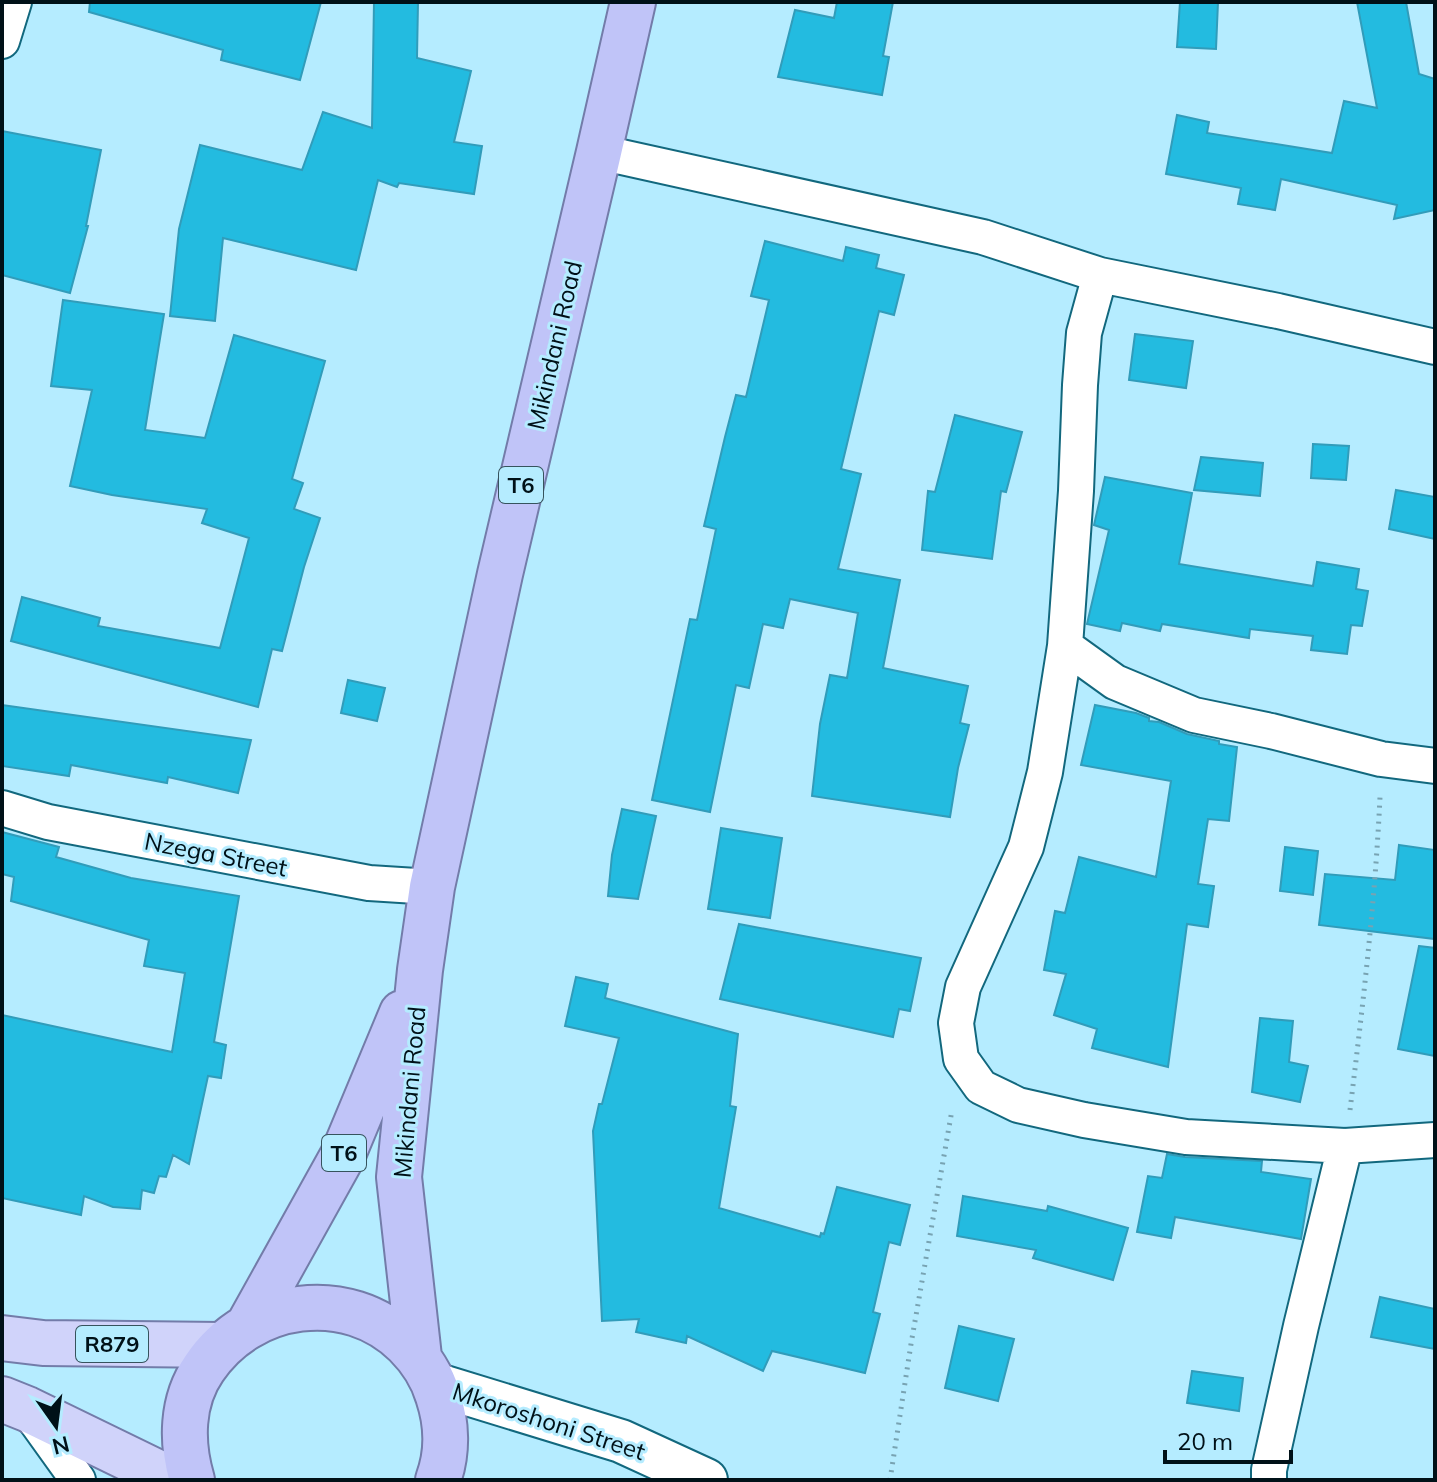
<svg xmlns="http://www.w3.org/2000/svg" width="1437" height="1482" viewBox="0 0 1437 1482" font-family="Mulish,sans-serif">
  <style>
    .building { fill: #23bbe0; stroke: #319cba; stroke-width: 2 }
    .lines { fill: none; stroke-linecap: round; stroke-linejoin: round }
    .minor-casing { stroke: #12687e; stroke-width: 38 }
    .tertiary-casing { stroke: #12687e; stroke-width: 46 }
    .primary-casing { stroke: #737ca9; stroke-width: 48 }
    .trunk-casing { stroke: #737ca9; stroke-width: 48 }
    .path { stroke: #78a3b2; stroke-width: 5; stroke-dasharray: 2 6; stroke-linecap: butt }
    .minor { stroke: #fff; stroke-width: 34 }
    .tertiary { stroke: #fff; stroke-width: 42 }
    .primary { stroke: #d0d3fa; stroke-width: 44 }
    .trunk { stroke: #c0c4f8; stroke-width: 44 }
    .labels { text-anchor: middle; dominant-baseline: central; stroke-width: 6; stroke-linejoin: round; paint-order: stroke }
    .shield { fill: #b5ecff; stroke: #36535d; stroke-width: 2 }
    .shield-label { font-size: 22px; font-weight: bold; fill: #001118 }
    .street-label { font-size: 24px; fill: #001118; stroke: #b5ecff }
  </style>
  <rect width="100%" height="100%" fill="#b5ecff"/>
  <!-- building -->
  <path class="building" d="M 90,2 L 321,2 L 300,80 L 221,60 L 223,50 L 89,12 Z
    M 374,2 L 418,2 L 417,58 L 471,71 L 454,142 L 482,146 L 474,194 L 399,183 L 397,187 L 378,180 L 356,270 L 223,238 L 215,321 L 170,316 L 179,229 L 200,145 L 302,170 L 323,112 L 372,128 Z
    M 837,2 L 893,2 L 883,56 L 889,57 L 882,95 L 778,77 L 795,10 L 834,18 Z
    M 1180,2 L 1218,2 L 1216,49 L 1177,47 Z
    M 1357,2 L 1406,2 L 1419,74 L 1435,79 L 1435,210 L 1394,219 L 1397,205 L 1281,179 L 1275,210 L 1238,204 L 1241,188 L 1166,174 L 1177,115 L 1209,122 L 1207,133 L 1332,153 L 1344,101 L 1377,108 Z
    M 2,131 L 101,150 L 86,226 L 88,226 L 70,293 L 2,275 Z
    M 765,241 L 843,261 L 846,247 L 879,255 L 876,268 L 904,275 L 894,315 L 879,311 L 841,469 L 861,474 L 838,569 L 900,580 L 883,668 L 968,686 L 960,723 L 969,725 L 958,768 L 950,817 L 812,796 L 820,724 L 830,675 L 847,678 L 858,613 L 790,599 L 783,628 L 763,624 L 749,688 L 736,685 L 710,812 L 652,800 L 690,619 L 697,620 L 716,529 L 704,526 L 725,437 L 736,395 L 746,397 L 769,300 L 751,296 Z
    M 63,300 L 164,314 L 145,430 L 205,438 L 234,335 L 325,361 L 292,479 L 303,483 L 294,509 L 320,518 L 304,567 L 282,651 L 272,649 L 258,707 L 11,641 L 22,597 L 100,618 L 98,626 L 220,648 L 249,538 L 202,523 L 207,509 L 112,495 L 70,486 L 92,390 L 51,386 Z
    M 1135,334 L 1193,341 L 1186,388 L 1129,380 Z
    M 955,415 L 1022,432 L 1006,492 L 1001,491 L 992,559 L 922,550 L 928,491 L 935,492 Z
    M 1313,444 L 1349,446 L 1346,480 L 1311,478 Z
    M 1201,457 L 1263,463 L 1260,496 L 1194,490 Z
    M 1105,477 L 1192,493 L 1179,564 L 1313,586 L 1317,562 L 1359,569 L 1356,589 L 1368,591 L 1362,626 L 1351,625 L 1347,654 L 1311,650 L 1313,636 L 1250,629 L 1249,638 L 1162,624 L 1160,631 L 1122,623 L 1120,631 L 1087,624 L 1109,530 L 1094,525 Z
    M 1396,490 L 1435,497 L 1435,539 L 1389,529 Z
    M 348,680 L 385,688 L 377,721 L 341,713 Z
    M 2,705 L 251,740 L 238,793 L 168,777 L 167,783 L 71,765 L 69,776 L 2,766 Z
    M 1095,705 L 1136,713 L 1149,718 L 1149,721 L 1159,722 L 1187,734 L 1219,741 L 1219,744 L 1237,747 L 1229,821 L 1208,819 L 1198,884 L 1214,886 L 1208,927 L 1187,924 L 1168,1067 L 1092,1048 L 1097,1029 L 1054,1015 L 1066,974 L 1044,970 L 1055,911 L 1065,913 L 1079,857 L 1156,877 L 1171,781 L 1081,765 Z
    M 622,809 L 656,816 L 638,899 L 608,896 L 612,855 Z
    M 721,828 L 782,838 L 770,918 L 708,909 Z
    M 2,832 L 59,847 L 56,857 L 131,878 L 239,896 L 214,1042 L 226,1045 L 221,1078 L 208,1076 L 189,1164 L 173,1155 L 166,1177 L 159,1176 L 154,1193 L 142,1190 L 140,1209 L 113,1207 L 84,1196 L 81,1215 L 2,1198 L 2,1015 L 172,1052 L 185,973 L 144,966 L 149,940 L 11,901 L 14,877 L 2,874 Z
    M 1399,845 L 1435,850 L 1435,939 L 1319,925 L 1325,874 L 1395,880 Z
    M 1285,847 L 1318,851 L 1313,895 L 1280,891 Z
    M 739,924 L 921,958 L 910,1011 L 899,1009 L 893,1037 L 720,999 Z
    M 1419,946 L 1435,948 L 1435,1056 L 1398,1049 Z
    M 576,977 L 608,984 L 605,998 L 738,1034 L 730,1106 L 736,1107 L 719,1208 L 820,1237 L 821,1233 L 824,1234 L 837,1187 L 910,1205 L 900,1245 L 889,1242 L 873,1312 L 880,1314 L 865,1373 L 772,1351 L 763,1371 L 687,1336 L 686,1343 L 636,1332 L 639,1319 L 602,1321 L 593,1131 L 599,1104 L 602,1104 L 619,1038 L 565,1026 Z
    M 1260,1018 L 1293,1021 L 1289,1062 L 1308,1066 L 1300,1102 L 1252,1092 Z
    M 1167,1154 L 1185,1157 L 1262,1161 L 1261,1172 L 1311,1179 L 1301,1239 L 1175,1217 L 1171,1238 L 1137,1232 L 1148,1176 L 1162,1178 Z
    M 963,1196 L 1047,1211 L 1048,1206 L 1128,1228 L 1113,1280 L 1033,1258 L 1036,1250 L 957,1236 Z
    M 1380,1297 L 1435,1309 L 1435,1349 L 1371,1337 Z
    M 959,1326 L 1014,1339 L 998,1401 L 945,1388 Z
    M 1192,1371 L 1243,1378 L 1239,1411 L 1187,1403 Z"/>
  <g class="lines">
    <!-- minor casing -->
    <g class="minor-casing">
      <path id="minor" d="M 2,41 L 14,2
        M 599,152 L 983,237 L 1100,275 L 1278,311 L 1435,347
        M 1100,275 L 1084,333 L 1080,385 L 1076,491 L 1065,646 L 1045,772 L 1026,847 L 963,987 L 956,1023 L 961,1059 L 981,1087 L 1018,1105 L 1084,1120 L 1186,1137 L 1345,1146 L 1435,1140
        M 1065,646 L 1115,682 L 1194,715 L 1271,731 L 1381,759 L 1435,766
        M 2,808 L 48,822 L 369,883 L 432,887
        M 27,1409 L 78,1480
        M 1269,1480 L 1269,1470 L 1301,1326 L 1345,1146"/>
    </g>
    <!-- tertiary casing -->
    <g class="tertiary-casing">
      <path id="tertiary" d="M 435,1384 L 621,1441 L 706,1480"/>
    </g>
    <!-- primary casing -->
    <g class="primary-casing">
      <path id="primary" d="M 2,1338 L 43,1343 L 222,1345
        M 2,1399 L 27,1409 L 173,1480"/>
    </g>
    <!-- trunk casing -->
    <g class="trunk-casing">
      <path id="trunk" d="M 248,1326 L 342,1157 L 402,1013
        M 419,1357 L 399,1177 L 420,970 L 432,887 L 500,574 L 599,152 L 633,2
        M 192,1480 C 181,1443 181,1401 204,1368 C 250,1300 347,1286 406,1344 C 421,1359 432,1376 438,1396 C 447,1423 448,1453 438,1480"/>
    </g>
    <!-- path -->
    <path class="path" d="M 1350,1110 C 1363,1004 1375,903 1380,797
      M 890,1480 L 911,1344 L 952,1110"/>
    <!-- minor -->
    <use href="#minor" class="minor"/>
    <!-- tertiary -->
    <use href="#tertiary" class="tertiary"/>
    <!-- primary -->
    <use href="#primary" class="primary"/>
    <!-- trunk -->
    <use href="#trunk" class="trunk"/>
  </g>
  <g class="labels">
    <!-- shield labels -->
    <g class="shield">
      <rect x="499" y="467" width="44" height="36" rx="6"/>
      <rect x="322" y="1135" width="44" height="36" rx="6"/>
      <rect x="76" y="1326" width="72" height="36" rx="6"/>
    </g>
    <g class="shield-label">
      <text x="521" y="485">T6</text>
      <text x="344" y="1153">T6</text>
      <text x="112" y="1344">R879</text>
    </g>
    <!-- street labels -->
    <g class="street-label">
      <text transform="translate(554 345) rotate(-77)">Mikindani Road</text>
      <text transform="translate(216 854) rotate(11)">Nzega Street</text>
      <text transform="translate(409 1092) rotate(-85)">Mikindani Road</text>
      <text transform="translate(549 1421) rotate(18)">Mkoroshoni Street</text>
    </g>
  </g>
  <!-- border -->
  <rect width="1437" height="1482" fill="none" stroke="#001118" stroke-width="8"/>
  <!-- north arrow -->
  <g transform="translate(56 1426) rotate(166)" stroke="#b5ecff" stroke-width="6" paint-order="stroke">
  <path d="M0-6L14 30L0 20L-14 30Z" fill="#001118"/>
  <text y="-12" font-size="22" font-weight="bold" text-anchor="middle" fill="#001118">N</text>
  </g>
  <!-- scale -->
  <path d="M1165 1450v12h126v-12" fill="none" stroke="#001118" stroke-width="4"/>
  <text x="1177" y="1450" font-size="24" fill="#001118" stroke="#b5ecff" stroke-width="6" paint-order="stroke">20 m</text>
</svg>
